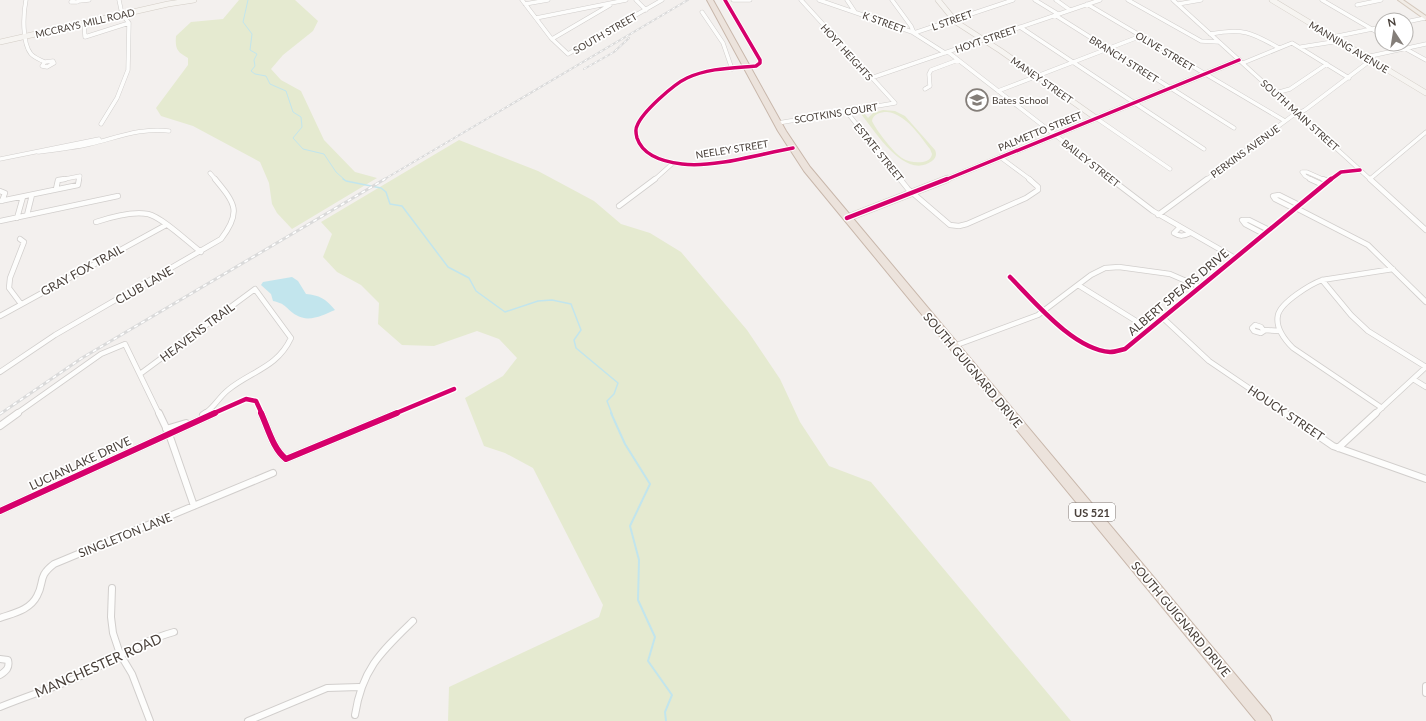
<svg xmlns="http://www.w3.org/2000/svg" width="1426" height="721" viewBox="0 0 1426 721" font-family="Lato,sans-serif">
  <style>
    .green { fill: #e5ead0; fill-rule: evenodd }
    .water { fill: #c2e5ed }
    .lines { fill: none; stroke-linecap: round; stroke-linejoin: round }
    .stream-far2 { stroke: #c2e5ed; stroke-width: 1 }
    .stream-far1 { stroke: #c2e5ed; stroke-width: 1.5 }
    .stream { stroke: #c2e5ed; stroke-width: 2 }
    .street-far2-casing { stroke: #d1cecc; stroke-width: 4.5 }
    .street-far1-casing { stroke: #d1cecc; stroke-width: 6 }
    .street-casing { stroke: #d1cecc; stroke-width: 8 }
    .secondary-far1-casing { stroke: #d3cdc6; stroke-width: 6 }
    .secondary-casing { stroke: #d3cdc6; stroke-width: 8 }
    .primary-casing { stroke: #d4c8bc; stroke-width: 2 }
    .highway-casing { stroke: #c8b7ab; stroke-width: 2 }
    .street-far2 { stroke: #fdfdfc; stroke-width: 3.5 }
    .street-far1 { stroke: #fdfdfc; stroke-width: 4.5 }
    .street { stroke: #fdfdfc; stroke-width: 6 }
    .secondary-far1 { stroke: #f6f4f1; stroke-width: 5 }
    .secondary { stroke: #f6f4f1; stroke-width: 6 }
    .primary { fill: #f1ece6; fill-rule: evenodd }
    .highway { fill: #ece3dc; fill-rule: evenodd }
    .rail-far1-casing { stroke: #dadada; stroke-width: 2 }
    .rail-casing { stroke: #dadada; stroke-width: 3 }
    .rail-far1 { stroke: #fff; stroke-width: 1; stroke-dasharray: 3; stroke-linecap: butt }
    .rail { stroke: #fff; stroke-width: 1.5; stroke-dasharray: 4; stroke-linecap: butt }
    .cycleway-far2-casing { stroke: #fff; stroke-width: 5.5 }
    .cycleway-far1-casing { stroke: #fff; stroke-width: 7 }
    .cycleway-casing { stroke: #fff; stroke-width: 8 }
    .cycleway-far2 { stroke: #d6006c; stroke-width: 3.5 }
    .cycleway-far1 { stroke: #d6006c; stroke-width: 4.5 }
    .cycleway { stroke: #d6006c; stroke-width: 6 }
    .labels { text-anchor: middle; dominant-baseline: central; stroke-width: 3.5; stroke-linejoin: round; paint-order: stroke }
    .far-street-label { font-size: 10px; fill: #49403a; stroke: #fff }
    .far-poi-label { font-size: 10px; fill: #49403a; stroke: #fff; text-anchor: start }
    .shield { fill: #fff; stroke: #807975; stroke-width: 1 }
    .shield-label { font-size: 11px; font-weight: bold; fill: #49403a }
    .street-label { font-size: 12px; fill: #49403a; stroke: #fff }
    .near-street-label { font-size: 14px; fill: #49403a; stroke: #fff }
  </style>
  <rect width="100%" height="100%" fill="#f3f0ee"/>
  <!-- green -->
  <path class="green" d="M 239,0 L 295,0 L 318,21 L 313,31 L 283,55 L 271,69 L 281,80 L 301,91 L 324,140 L 355,172 L 377,178 L 292,229 L 277,213 L 272,204 L 269,183 L 260,162 L 193,126 L 161,116 L 156,108 L 188,65 L 188,58 C 177,52 175,49 176,36 L 191,22 L 223,19 Z
    M 883,110 L 895,111 L 905,116 L 935,150 C 937,154 936,158 932,161 C 905,181 875,131 861,114 L 864,113 L 868,118 L 873,113 ZM 887,112 C 906,114 919,135 930,149 L 932,154 C 931,159 928,161 923,162 C 916,163 908,162 902,158 C 894,153 876,130 872,121 C 873,114 880,112 887,112 Z
    M 459,140 L 538,171 L 594,201 L 621,224 L 650,233 L 681,252 L 747,330 L 780,379 L 800,422 L 829,466 L 871,482 L 1071,721 L 448,721 L 449,687 L 599,617 L 603,605 L 533,468 L 505,453 L 484,446 L 465,398 L 503,376 L 517,358 L 499,339 L 477,331 L 434,346 L 402,345 L 378,324 L 379,303 L 361,285 L 337,272 L 323,257 L 332,234 L 321,222 Z"/>
  <!-- water -->
  <path class="water" d="M 292,277 L 298,281 L 306,294 C 319,295 326,299 335,310 C 323,315 309,323 296,315 C 286,309 287,304 273,301 L 271,294 L 261,285 L 263,282 Z"/>
  <g class="lines">
    <!-- stream-far2 -->
    <path class="stream-far2" d="M 248,0 L 243,22 L 252,34 L 250,50 L 257,54 L 254,60 L 255,66 L 251,71 L 255,74 L 266,76 L 270,84 L 286,91 L 293,112 L 301,117 L 302,127 L 293,138 L 303,149 L 324,154 L 336,172 L 345,180"/>
    <!-- stream-far1 -->
    <path class="stream-far1" d="M 343,179 L 346,181 L 381,188 L 386,192 L 390,204 L 402,206 L 448,267 L 469,278 L 476,291 L 505,312 L 538,301 L 552,300 L 571,304 L 581,330 L 574,340 L 576,348 L 618,383 L 614,394 L 607,401 L 612,414"/>
    <!-- stream -->
    <path class="stream" d="M 611,413 L 625,444 L 650,484 L 630,526 L 639,560 L 638,600 L 655,637 L 648,661 L 672,695 L 665,712 L 666,721"/>
    <!-- street-far2 casing -->
    <g class="street-far2-casing">
      <path id="street-far2" d="M 26,0 C 23,14 22,43 31,54 C 35,58 40,60 45,62
        M 73,0 L 71,2 L 77,2 L 80,0
        M 522,0 L 551,38 L 568,54 L 662,0
        M 636,0 L 646,10
        M 725,0 L 760,60 L 760,63 L 756,66 C 733,68 708,68 687,78 C 674,84 642,112 637,126 C 635,129 636,134 637,138 C 643,156 665,162 682,164 C 714,168 760,154 793,148
        M 733,0 L 750,0
        M 819,0 L 912,32 L 945,53
        M 847,0 L 855,12
        M 892,0 L 911,26 L 914,33 L 1013,0
        M 1035,0 L 1058,14
        M 1056,0 L 1070,10
        M 1128,0 L 1201,41 L 1219,42
        M 1173,0 L 1371,180
        M 1322,0 L 1382,35
        M 79,1 L 89,0
        M 525,4 L 548,0
        M 1087,4 L 1285,121
        M 1178,4 L 1201,0
        M 1357,5 L 1381,0
        M 702,12 L 723,43 L 732,69
        M 1055,15 L 1234,128
        M 536,18 L 626,0
        M 1406,22 L 1425,18
        M 84,23 L 85,37 L 129,23
        M 1020,27 L 1204,149
        M 1210,34 C 1243,28 1251,32 1279,48
        M 1333,37 L 1382,27
        M 552,39 L 610,5
        M 1397,44 L 1426,60
        M 1301,47 L 1339,41
        M 948,52 L 1113,180
        M 1366,57 L 1426,44
        M 53,61 L 54,63 L 47,67 L 42,66 L 45,62 Z
        M 1243,63 L 1292,43 L 1349,78
        M 871,78 L 1100,0
        M 925,89 L 930,86 L 929,74 L 931,70 L 958,60
        M 998,91 L 1141,36
        M 1276,93 L 1290,89 L 1327,64
        M 846,111 L 901,180
        M 1096,118 L 1170,169
        M 778,123 L 895,103 L 801,0
        M 101,124 L 117,98 L 128,70 L 129,23 L 122,14 L 119,0
        M 38,152 C 55,150 73,148 90,144 C 116,138 142,127 169,131
        M 1000,157 L 1031,180
        M 0,159 L 99,139
        M 210,173 L 216,180
        M 1370,179 L 1426,132
        M 60,180 L 80,176 L 79,180
        M 654,180 L 673,163
        M 1206,180 L 1292,116 L 1305,110 L 1371,60
        M 1312,180 L 1305,176 L 1302,172 L 1307,172 L 1325,180
        M 1330,180 L 1341,172 L 1360,170"/>
    </g>
    <!-- street-far1 casing -->
    <g class="street-far1-casing">
      <path id="street-far1" d="M 900,179 L 908,189 L 950,225 L 959,226 L 967,224 L 1026,198 L 1038,190 L 1038,187 L 1029,179
        M 1111,179 L 1153,211 L 1235,258
        M 1310,179 L 1323,185
        M 1323,179 L 1328,181
        M 1370,179 L 1426,230
        M 56,189 L 58,180 L 65,179
        M 0,191 L 5,193 L 2,201
        M 0,201 L 78,185 L 79,179
        M 619,206 L 655,179
        M 1296,208 L 1368,245 L 1426,302
        M 1295,209 L 1275,199 L 1273,196 L 1279,195 L 1299,205
        M 27,215 L 32,195
        M 1158,215 L 1207,179
        M 17,218 L 23,197
        M 0,221 L 118,196
        M 96,222 C 111,217 132,211 148,214 C 162,217 189,243 201,252
        M 1180,227 L 1174,233 C 1180,237 1184,236 1190,233
        M 1264,234 L 1245,224 L 1242,220 L 1249,220 L 1269,230
        M 20,239 L 24,242 L 10,278 L 9,288 L 21,304
        M 1010,277 C 1035,302 1073,349 1110,352 C 1115,352 1120,350 1125,349 L 1331,179
        M 1322,280 L 1351,315 L 1368,331 L 1426,367
        M 1078,285 L 1149,329
        M 0,316 L 166,225
        M 1163,318 L 1209,361 L 1287,414
        M 1255,325 L 1261,327 L 1264,331 L 1261,333 L 1254,331 L 1252,328 Z
        M 1264,330 L 1280,331
        M 954,346 L 1038,315 L 1091,275 L 1105,268 L 1119,267 L 1170,274 L 1200,287
        M 0,372 L 55,335 L 221,239 C 242,212 235,203 215,179
        M 140,374 L 255,289 L 291,338 C 277,368 251,371 228,390 C 219,397 214,408 204,414
        M 1413,379 L 1426,387
        M 1382,408 L 1293,348 C 1285,340 1275,328 1278,315 C 1281,302 1311,284 1322,280 L 1393,269
        M 16,414 L 101,354 L 125,344 L 159,414
        M 212,414 L 246,399 L 256,401 L 262,414
        M 394,414 L 454,389
        M 1375,414 L 1426,367"/>
    </g>
    <!-- street casing -->
    <g class="street-casing">
      <path id="street" d="M 159,413 L 169,434 L 194,506
        M 261,413 C 268,428 273,449 286,459 L 397,413
        M 1285,413 L 1333,446 L 1426,479
        M 203,415 L 206,413
        M 0,426 L 18,413
        M 166,429 L 186,423
        M 1338,448 L 1376,413
        M 0,511 L 215,413
        M 112,588 L 111,617 L 113,633 L 120,654 L 132,674 L 150,721
        M 0,618 C 14,613 30,610 37,596 C 45,582 37,577 54,564 L 273,473
        M 0,659 L 8,660 C 10,668 6,671 0,675
        M 1426,686 L 1426,693
        M 0,707 C 27,696 56,687 83,675 C 113,660 141,641 174,632
        M 355,715 C 362,669 381,652 413,621
        M 248,721 L 327,688 L 359,687"/>
    </g>
    <!-- secondary-far1 casing -->
    <g class="secondary-far1-casing">
      <path id="secondary-far1" d="M 938,0 L 956,22 L 1001,51 L 1096,118
        M 1272,0 L 1426,93
        M 0,42 L 168,4 L 194,0
        M 945,180 L 1239,60"/>
    </g>
    <!-- secondary casing -->
    <g class="secondary-casing">
      <path id="secondary" d="M 847,218 L 947,179"/>
    </g>
    <!-- primary casing -->
    <g class="primary-casing">
      <path id="primary" d="M 1398,0 L 1403,0 L 1426,16 L 1426,20 Z"/>
    </g>
    <!-- highway casing -->
    <g class="highway-casing">
      <path id="highway" d="M 707,0 L 713,0 L 786,131 L 810,167 L 1270,716 L 1272,721 L 1256,721 L 804,171 L 778,131 Z"/>
    </g>
    <!-- street-far2 -->
    <use href="#street-far2" class="street-far2"/>
    <!-- street-far1 -->
    <use href="#street-far1" class="street-far1"/>
    <!-- street -->
    <use href="#street" class="street"/>
    <!-- secondary-far1 -->
    <use href="#secondary-far1" class="secondary-far1"/>
    <!-- secondary -->
    <use href="#secondary" class="secondary"/>
    <!-- primary -->
    <use href="#primary" class="primary"/>
    <!-- highway -->
    <use href="#highway" class="highway"/>
    <!-- rail-far1 casing -->
    <g class="rail-far1-casing">
      <path id="rail-far1" d="M 584,69 L 614,52 L 629,38
        M 383,180 L 688,0"/>
    </g>
    <!-- rail casing -->
    <g class="rail-casing">
      <path id="rail" d="M 0,414 L 82,358 L 385,179"/>
    </g>
    <!-- rail-far1 -->
    <use href="#rail-far1" class="rail-far1"/>
    <!-- rail -->
    <use href="#rail" class="rail"/>
    <!-- cycleway-far2 casing -->
    <g class="cycleway-far2-casing">
      <path id="cycleway-far2" d="M 725,0 L 760,60 L 760,63 L 756,66 C 733,68 708,68 687,78 C 674,84 642,112 637,126 C 635,129 636,134 637,138 C 643,156 665,162 682,164 C 714,168 760,154 793,148
        M 945,180 L 1239,60
        M 1330,180 L 1341,172 L 1360,170"/>
    </g>
    <!-- cycleway-far1 casing -->
    <g class="cycleway-far1-casing">
      <path id="cycleway-far1" d="M 847,218 L 947,179
        M 1010,277 C 1035,302 1073,349 1110,352 C 1115,352 1120,350 1125,349 L 1331,179
        M 212,414 L 246,399 L 256,401 L 262,414
        M 394,414 L 454,389"/>
    </g>
    <!-- cycleway casing -->
    <g class="cycleway-casing">
      <path id="cycleway" d="M 261,413 C 268,428 273,449 286,459 L 397,413
        M 0,511 L 215,413"/>
    </g>
    <!-- cycleway-far2 -->
    <use href="#cycleway-far2" class="cycleway-far2"/>
    <!-- cycleway-far1 -->
    <use href="#cycleway-far1" class="cycleway-far1"/>
    <!-- cycleway -->
    <use href="#cycleway" class="cycleway"/>
  </g>
  <!-- icons -->
  <defs>
    <g id="school-ring" transform="scale(1.15)"><circle r="9.5" fill="#fff" stroke="#847e79" stroke-width="1.5"/><path d="M0-5L7-2L0 1L-7-2ZM-4 1L0 2.5L4 1V4Q0 6-4 4Z" fill="#847e79"/></g>
  </defs>
  <g fill-rule="evenodd">
    <use href="#school-ring" x="977" y="100"/>
  </g>
  <g class="labels">
    <!-- far-street labels -->
    <g class="far-street-label">
      <text transform="translate(952 20) rotate(-19)">L STREET</text>
      <text transform="translate(884 22) rotate(20)">K STREET</text>
      <text transform="translate(85 23) rotate(-13)">MCCRAYS MILL ROAD</text>
      <text transform="translate(605 33) rotate(-30)">SOUTH STREET</text>
      <text transform="translate(986 39) rotate(-19)">HOYT STREET</text>
      <text transform="translate(1349 47) rotate(31)">MANNING AVENUE</text>
      <text transform="translate(1165 51) rotate(31)">OLIVE STREET</text>
      <text transform="translate(847 52) rotate(48)">HOYT HEIGHTS</text>
      <text transform="translate(1124 59) rotate(32)">BRANCH STREET</text>
      <text transform="translate(1042 80) rotate(35)">MANEY STREET</text>
      <text transform="translate(836 113) rotate(-9)">SCOTKINS COURT</text>
      <text transform="translate(1300 115) rotate(42)">SOUTH MAIN STREET</text>
      <text transform="translate(1040 131) rotate(-22)">PALMETTO STREET</text>
      <text transform="translate(732 149) rotate(-9)">NEELEY STREET</text>
      <text transform="translate(1245 151) rotate(-36)">PERKINS AVENUE</text>
      <text transform="translate(879 152) rotate(51)">ESTATE STREET</text>
      <text transform="translate(1091 163) rotate(38)">BAILEY STREET</text>
    </g>
    <!-- far-poi labels -->
    <g class="far-poi-label">
      <text x="992" y="100">Bates School</text>
    </g>
    <!-- shield labels -->
    <rect class="shield" x="1069" y="503" width="46" height="18" rx="3"/>
    <g class="shield-label">
      <text x="1092" y="512">US 521</text>
    </g>
    <!-- street labels -->
    <g class="street-label">
      <text transform="translate(82 270) rotate(-29)">GRAY FOX TRAIL</text>
      <text transform="translate(144 285) rotate(-30)">CLUB LANE</text>
      <text transform="translate(1178 292) rotate(-40)">ALBERT SPEARS DRIVE</text>
      <text transform="translate(197 332) rotate(-37)">HEAVENS TRAIL</text>
      <text transform="translate(973 370) rotate(50)">SOUTH GUIGNARD DRIVE</text>
      <text transform="translate(1286 413) rotate(34)">HOUCK STREET</text>
      <text transform="translate(80 463) rotate(-25)">LUCIANLAKE DRIVE</text>
      <text transform="translate(125 535) rotate(-22)">SINGLETON LANE</text>
      <text transform="translate(1181 619) rotate(50)">SOUTH GUIGNARD DRIVE</text>
    </g>
    <!-- near-street labels -->
    <g class="near-street-label">
      <text transform="translate(98 665) rotate(-24)">MANCHESTER ROAD</text>
    </g>
  </g>
  <!-- north arrow -->
  <g transform="translate(1394 32) rotate(348)"><circle r="19" fill="#ffffff" stroke="#b6b3b0"/>
  <path d="M0-3L7 15L0 10L-7 15Z" fill="#847e79"/>
  <text y="-6" font-size="11" font-weight="bold" text-anchor="middle" fill="#49403a">N</text>
  </g>
</svg>
